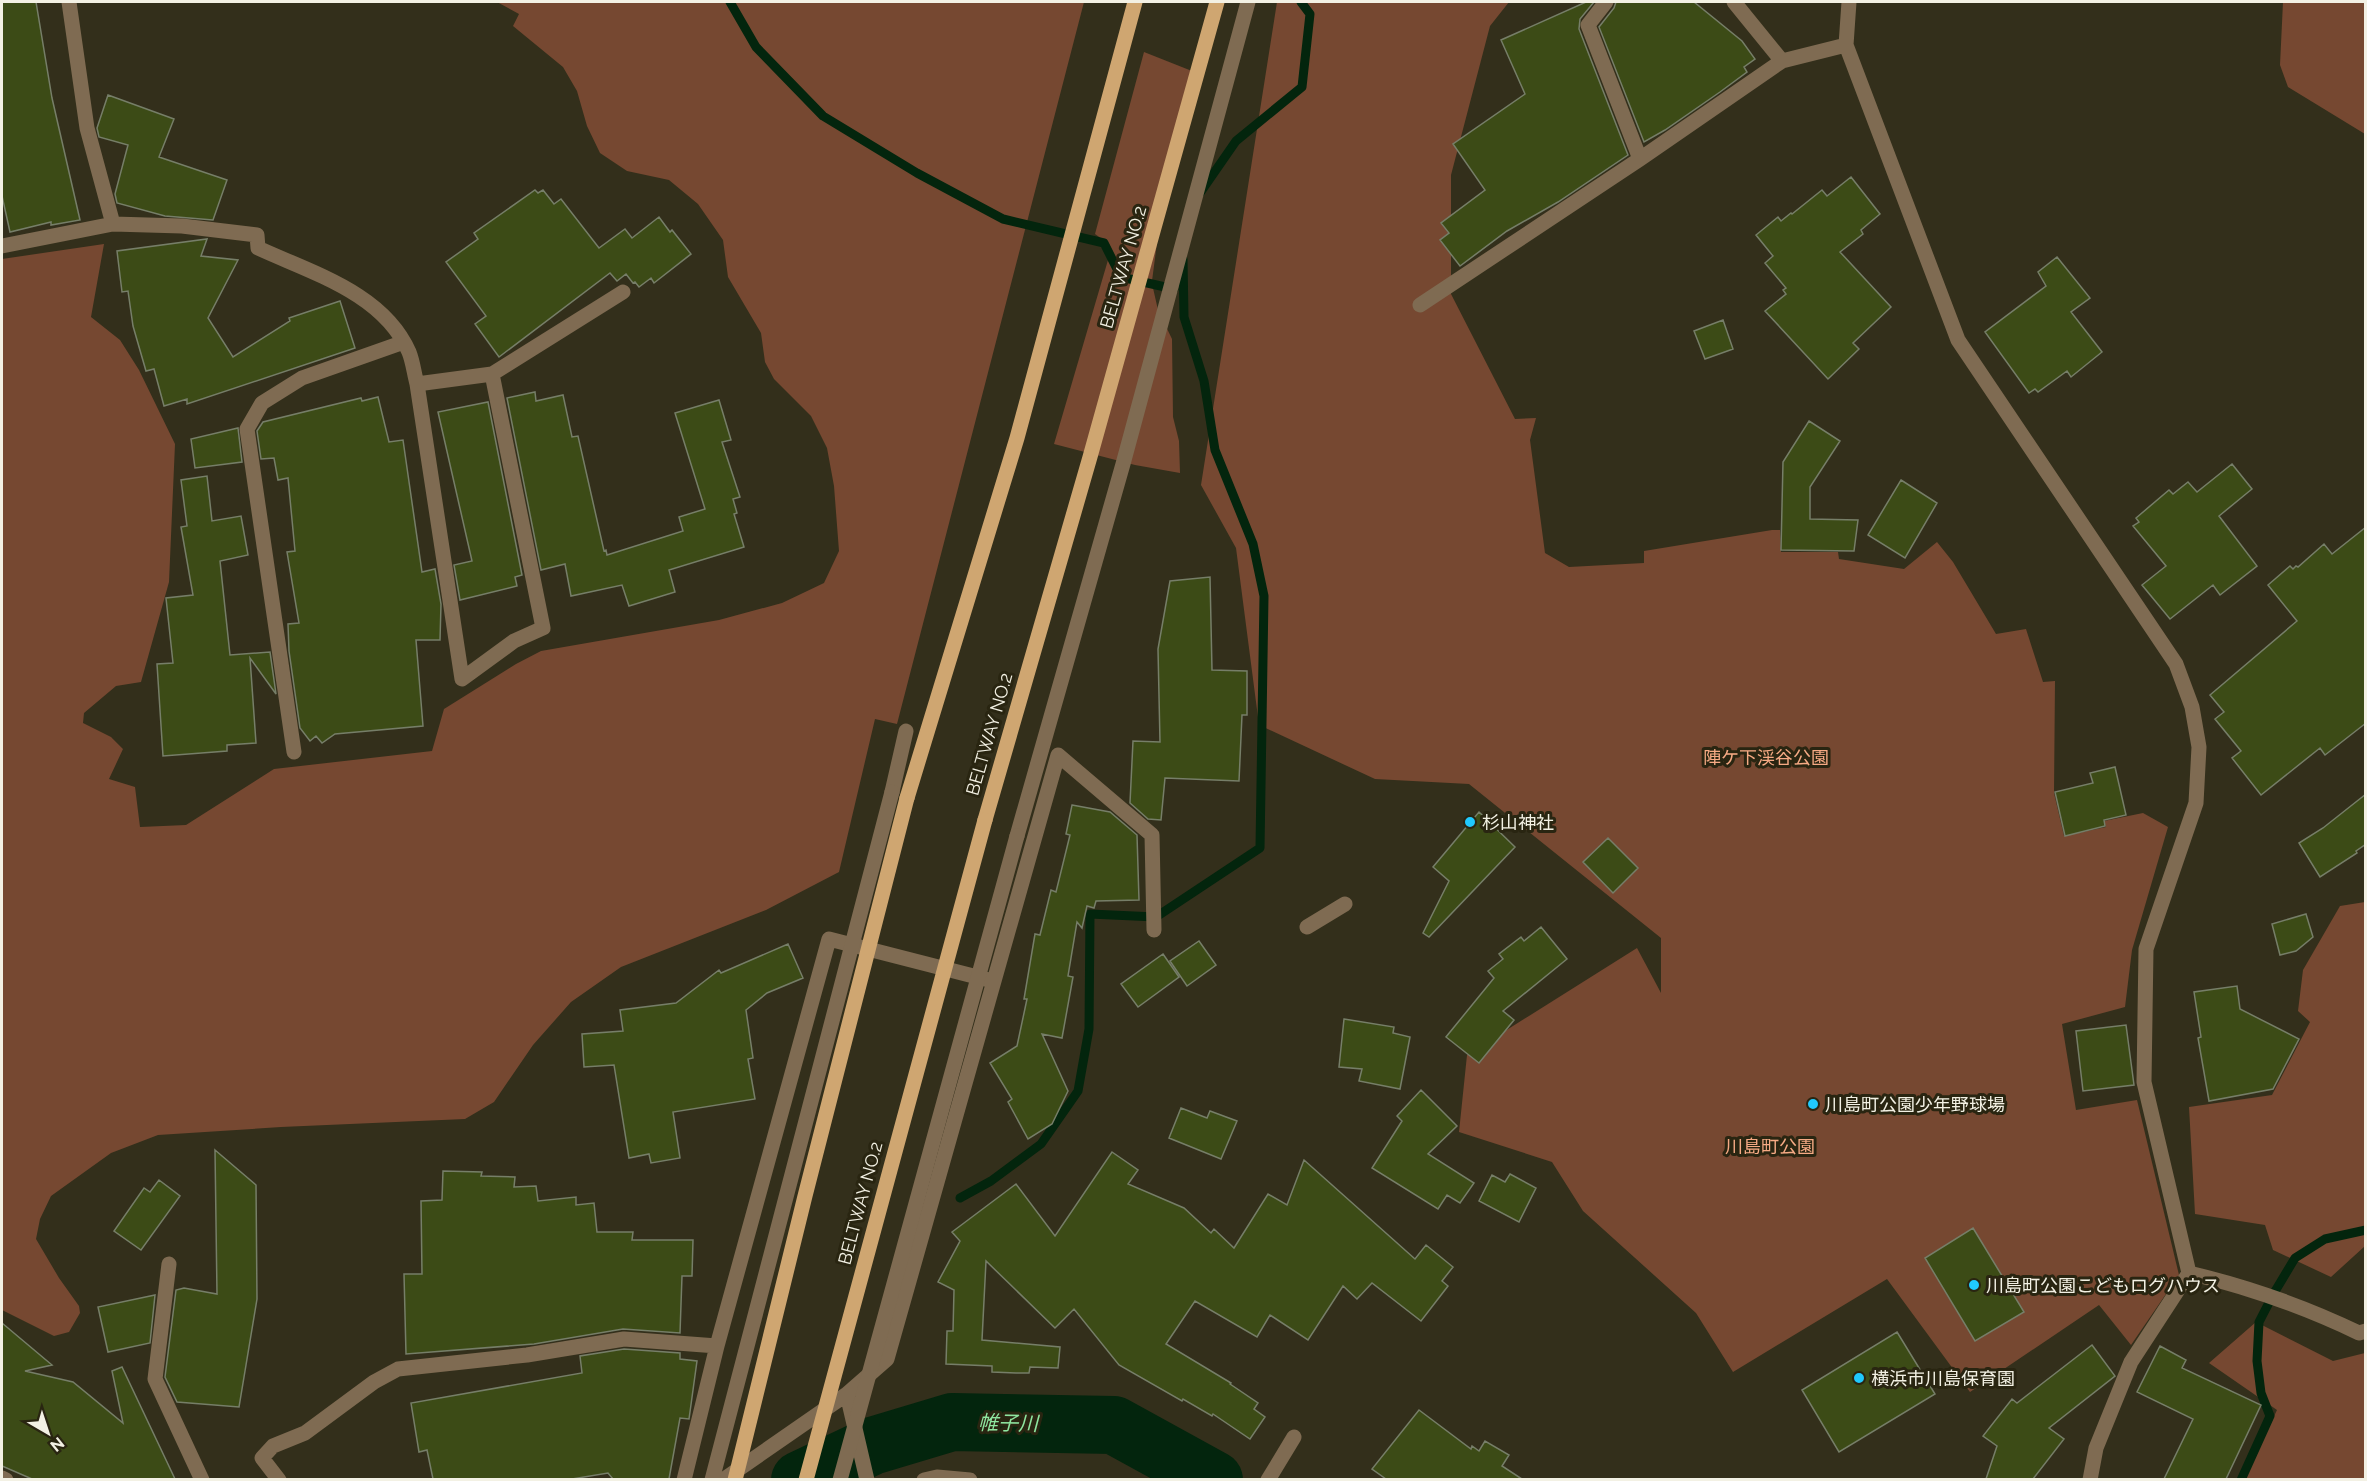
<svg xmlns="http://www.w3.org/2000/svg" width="2367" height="1481" viewBox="0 0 2367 1481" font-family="Raleway,'Noto Sans JP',sans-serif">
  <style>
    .green { fill: #764831 }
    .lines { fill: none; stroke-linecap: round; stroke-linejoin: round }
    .stream { stroke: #03250d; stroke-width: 9 }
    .river { stroke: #03250d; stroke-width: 58 }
    .building { fill: #3c4b16; stroke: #767e68; stroke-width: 1.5 }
    .minor { stroke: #7f6b52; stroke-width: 15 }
    .major { stroke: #cfa671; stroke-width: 15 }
    .minor-bridge { stroke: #7f6b52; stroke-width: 15 }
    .major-bridge { stroke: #cfa671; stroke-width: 15 }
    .poi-dot { fill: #20c9fd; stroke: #292511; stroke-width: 2 }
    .labels { text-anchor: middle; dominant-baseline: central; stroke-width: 6; stroke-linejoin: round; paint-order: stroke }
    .street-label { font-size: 18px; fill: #f3f1e4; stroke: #292511 }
    .park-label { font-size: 18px; fill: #f6aa84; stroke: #292511 }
    .poi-label { font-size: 18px; fill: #f3f1e4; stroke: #292511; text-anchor: start }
    .water-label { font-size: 20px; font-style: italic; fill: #8fe6a0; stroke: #292511 }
  </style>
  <rect width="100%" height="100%" fill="#332f1b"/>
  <!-- green -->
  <path class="green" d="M 497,2 L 1084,2 L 897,724 L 875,719 L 839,872 L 766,910 L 621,967 L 571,1002 L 533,1045 L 494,1102 L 465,1119 L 281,1127 L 158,1135 L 111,1153 L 51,1196 L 40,1219 L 36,1239 L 59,1278 L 79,1306 L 80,1313 L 69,1332 L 54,1336 L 2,1310 L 2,259 L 104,244 L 91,317 L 120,340 L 139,370 L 175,444 L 169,582 L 141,682 L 116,686 L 84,713 L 83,723 L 111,737 L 123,749 L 109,779 L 135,787 L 140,827 L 186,825 L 274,769 L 432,751 L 444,709 L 516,664 L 541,651 L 719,620 L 782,603 L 824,583 L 839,551 L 834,486 L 827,448 L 811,416 L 774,379 L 765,362 L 761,333 L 728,277 L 723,240 L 698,204 L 669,180 L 627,171 L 600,153 L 587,126 L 577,91 L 563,67 L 513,26 L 519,14 Z
    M 1277,2 L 1509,2 L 1490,26 L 1451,175 L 1451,294 L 1515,419 L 1536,418 L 1530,440 L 1545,553 L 1569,567 L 1644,563 L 1644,551 L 1772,530 L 1780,530 L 1781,552 L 1838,552 L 1839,559 L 1904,569 L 1937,542 L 1953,562 L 1996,634 L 2026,629 L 2043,682 L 2055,681 L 2054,793 L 2064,836 L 2106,827 L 2104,821 L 2143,813 L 2168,827 L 2132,950 L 2125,1007 L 2062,1024 L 2076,1110 L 2137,1100 L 2179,1275 L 2131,1345 L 2099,1305 L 1970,1392 L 1887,1279 L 1733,1372 L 1696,1313 L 1583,1211 L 1552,1162 L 1459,1132 L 1467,1055 L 1637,948 L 1661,993 L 1661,938 L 1469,784 L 1375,779 L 1259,725 L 1236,548 L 1201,485 Z
    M 2283,2 L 2365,2 L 2365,134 L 2288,87 L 2280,65 Z
    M 1144,52 L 1197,73 L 1160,220 L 1152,281 L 1123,273 L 1109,244 L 1095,234 Z
    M 1108,260 L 1119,279 L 1153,288 L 1158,310 L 1172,339 L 1173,417 L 1179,441 L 1180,473 L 1135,465 L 1054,444 Z
    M 2365,902 L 2365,1246 L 2331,1277 L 2273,1250 L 2265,1225 L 2195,1214 L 2189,1107 L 2272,1095 L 2310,1022 L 2298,1011 L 2303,970 L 2340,906 Z
    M 2256,1322 L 2333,1361 L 2365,1353 L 2365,1479 L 2244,1479 L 2277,1410 L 2209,1363 Z"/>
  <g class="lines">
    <!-- stream -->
    <path class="stream" d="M 730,2 L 756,47 L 823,116 L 917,173 L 1003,219 L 1104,243 L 1121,277 L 1174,289
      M 1200,193 L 1236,141 L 1302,87 L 1310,14 L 1301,2
      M 960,1198 L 991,1181 L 1041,1144 L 1078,1091 L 1089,1029 L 1090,914 L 1156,917 L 1260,848 L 1264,596 L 1253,544 L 1215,450 L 1204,381 L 1184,317 L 1183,259
      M 2241,1480 L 2270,1416 L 2261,1393 L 2257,1361 L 2259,1322 L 2274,1293 L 2295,1258 L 2325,1239 L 2366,1230"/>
    <!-- river -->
    <path class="river" d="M 800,1480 L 872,1446 L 952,1422 L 1114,1425 L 1214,1480"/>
  </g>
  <!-- building -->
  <path class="building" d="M 2,2 L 36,2 L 52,98 L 80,220 L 51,225 L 51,222 L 10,232 L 2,196 Z
    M 1586,2 L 1594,2 L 1580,19 L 1579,29 L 1628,155 L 1558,202 L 1507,231 L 1460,266 L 1440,240 L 1449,233 L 1441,223 L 1485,190 L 1453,144 L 1525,94 L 1501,40 Z
    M 1616,2 L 1694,2 L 1742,41 L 1755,59 L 1744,67 L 1747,72 L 1720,92 L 1665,130 L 1644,142 L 1599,27 L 1614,8 Z
    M 108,95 L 174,119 L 159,157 L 227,180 L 213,220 L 165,216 L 117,203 L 115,194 L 128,145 L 99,137 L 97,128 Z
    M 1851,177 L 1880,214 L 1861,230 L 1863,234 L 1840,252 L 1891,307 L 1853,343 L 1859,349 L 1828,379 L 1765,311 L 1786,294 L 1783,290 L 1786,288 L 1765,263 L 1773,256 L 1756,235 L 1778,217 L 1781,221 L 1791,213 L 1792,214 L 1822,190 L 1827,196 Z
    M 535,190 L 538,193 L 543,190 L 554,204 L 561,199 L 599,248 L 625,229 L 632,238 L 659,217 L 670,232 L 672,230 L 691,254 L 654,283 L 651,278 L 639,287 L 635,282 L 633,283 L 626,274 L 617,281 L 610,273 L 499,357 L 475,324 L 486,316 L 446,262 L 478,239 L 474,233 Z
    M 207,239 L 201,256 L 238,260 L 208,318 L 233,357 L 290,321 L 289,318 L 340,301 L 355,348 L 187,404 L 187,399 L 164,406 L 154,369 L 146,371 L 133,326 L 128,291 L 122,292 L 117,251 Z
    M 2057,257 L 2090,298 L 2071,312 L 2102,352 L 2071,377 L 2067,371 L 2038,392 L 2035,389 L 2029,393 L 1985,332 L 2046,286 L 2038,272 Z
    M 1723,320 L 1733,349 L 1705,359 L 1694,331 Z
    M 535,392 L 536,401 L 563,395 L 572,437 L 578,436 L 604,551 L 606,550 L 607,555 L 683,531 L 679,517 L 705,509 L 675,413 L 719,400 L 731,440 L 722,442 L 740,497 L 733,499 L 737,513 L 734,514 L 744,547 L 669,570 L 675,592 L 629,606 L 622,585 L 571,596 L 565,564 L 541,570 L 507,398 Z
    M 378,397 L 389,442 L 403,440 L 422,572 L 435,569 L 441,604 L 440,640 L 416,640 L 423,726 L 335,734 L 322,743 L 316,736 L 310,741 L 300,728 L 289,651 L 288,624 L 299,623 L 287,552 L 295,551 L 288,478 L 278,480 L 274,458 L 261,459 L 257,431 L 263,422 L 361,398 L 362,401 Z
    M 488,402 L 522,575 L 515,577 L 517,586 L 460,600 L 454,565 L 472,561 L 438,412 Z
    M 1809,421 L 1840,441 L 1810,487 L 1810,519 L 1858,520 L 1854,551 L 1781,550 L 1783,462 Z
    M 238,428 L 242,462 L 195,468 L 191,439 Z
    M 2232,464 L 2252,489 L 2219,516 L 2257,566 L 2220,595 L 2213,585 L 2170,619 L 2142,585 L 2166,566 L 2133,526 L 2139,522 L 2136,518 L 2169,490 L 2173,494 L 2188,482 L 2197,492 Z
    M 207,476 L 212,521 L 241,516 L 248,555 L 220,561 L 230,655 L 270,652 L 276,694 L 250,658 L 256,743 L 227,745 L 227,751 L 163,756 L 157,664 L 173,663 L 166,598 L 193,595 L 181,527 L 187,526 L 181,480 Z
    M 1901,480 L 1937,503 L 1905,558 L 1868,535 Z
    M 2366,527 L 2366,723 L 2325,755 L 2320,748 L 2261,795 L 2232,758 L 2241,751 L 2215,719 L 2224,712 L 2210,695 L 2297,621 L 2268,585 L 2290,566 L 2293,569 L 2296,566 L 2298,567 L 2324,544 L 2332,554 Z
    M 1210,577 L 1212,670 L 1247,671 L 1247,715 L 1242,715 L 1239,781 L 1165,778 L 1161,820 L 1148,819 L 1130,803 L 1133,741 L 1160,742 L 1158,649 L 1170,581 Z
    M 2115,767 L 2126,815 L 2104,820 L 2105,826 L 2065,836 L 2055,792 L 2093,783 L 2090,773 Z
    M 2366,794 L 2366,844 L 2356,851 L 2357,853 L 2320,877 L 2299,843 L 2323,828 Z
    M 1072,805 L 1110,812 L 1137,835 L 1139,900 L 1096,901 L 1094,908 L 1087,906 L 1082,928 L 1077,922 L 1068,976 L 1073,977 L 1062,1038 L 1042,1034 L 1068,1091 L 1052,1124 L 1028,1139 L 1008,1102 L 1012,1099 L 990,1063 L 1017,1046 L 1027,999 L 1024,999 L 1035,934 L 1040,935 L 1051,890 L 1056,892 L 1070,835 L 1066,834 Z
    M 1479,812 L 1515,847 L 1429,937 L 1423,933 L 1449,881 L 1433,867 Z
    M 1608,838 L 1638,868 L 1613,893 L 1583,862 Z
    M 2306,914 L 2313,937 L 2296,951 L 2280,955 L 2272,924 Z
    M 1541,927 L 1567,959 L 1503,1011 L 1514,1020 L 1479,1063 L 1446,1037 L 1494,978 L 1488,971 L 1503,959 L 1499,954 L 1521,937 L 1524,941 Z
    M 1199,941 L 1216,965 L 1187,986 L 1170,961 Z
    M 788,944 L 803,978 L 767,993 L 746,1010 L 753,1058 L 748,1059 L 755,1099 L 673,1112 L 680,1158 L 651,1163 L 649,1154 L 629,1158 L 614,1065 L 584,1067 L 582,1034 L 623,1031 L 620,1010 L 676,1003 L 719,970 L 721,973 Z
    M 1163,954 L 1179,977 L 1138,1007 L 1121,984 Z
    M 2237,986 L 2240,1009 L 2299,1039 L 2273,1089 L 2209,1101 L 2198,1038 L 2201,1037 L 2194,992 Z
    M 1344,1019 L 1394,1027 L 1393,1033 L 1410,1037 L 1400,1089 L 1359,1081 L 1362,1069 L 1339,1067 Z
    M 2126,1025 L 2134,1085 L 2083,1091 L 2076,1031 Z
    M 1421,1090 L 1457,1126 L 1428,1154 L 1474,1183 L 1460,1203 L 1447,1195 L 1438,1209 L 1372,1168 L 1402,1121 L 1397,1116 Z
    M 1181,1108 L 1207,1118 L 1210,1111 L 1237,1121 L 1221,1159 L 1169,1138 Z
    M 215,1150 L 256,1185 L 257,1299 L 239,1407 L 177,1402 L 165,1377 L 176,1290 L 184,1288 L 217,1294 Z
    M 1112,1152 L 1138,1170 L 1128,1184 L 1184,1208 L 1211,1233 L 1214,1229 L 1234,1248 L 1268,1194 L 1287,1205 L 1304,1160 L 1415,1259 L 1426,1245 L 1453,1267 L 1442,1281 L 1448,1286 L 1421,1321 L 1372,1283 L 1357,1299 L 1343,1286 L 1308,1340 L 1270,1315 L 1257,1337 L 1195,1301 L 1166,1344 L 1231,1383 L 1230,1384 L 1258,1403 L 1254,1409 L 1265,1417 L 1250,1439 L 1213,1414 L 1212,1416 L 1183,1399 L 1182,1401 L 1119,1365 L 1074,1309 L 1055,1328 L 986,1261 L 982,1340 L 1060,1347 L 1058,1368 L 1030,1367 L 1029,1373 L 1016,1373 L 992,1372 L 992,1366 L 946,1364 L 947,1331 L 953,1331 L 954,1290 L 938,1282 L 960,1241 L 952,1232 L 1016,1184 L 1055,1236 Z
    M 443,1171 L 482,1172 L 481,1176 L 515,1177 L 514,1187 L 536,1186 L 538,1201 L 576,1197 L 576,1205 L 594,1203 L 597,1232 L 633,1232 L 632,1240 L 693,1240 L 692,1276 L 682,1276 L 680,1333 L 623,1329 L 534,1344 L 406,1354 L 404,1274 L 422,1274 L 421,1201 L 442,1200 Z
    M 1510,1174 L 1536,1188 L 1519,1222 L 1479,1201 L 1492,1175 L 1505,1182 Z
    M 159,1180 L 180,1196 L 141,1250 L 114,1231 L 144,1188 L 150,1192 Z
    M 1973,1228 L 2024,1312 L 1975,1341 L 1925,1258 Z
    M 155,1295 L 150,1343 L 108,1352 L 98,1307 Z
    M 2,1323 L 52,1365 L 25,1371 L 73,1382 L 123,1423 L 112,1371 L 122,1367 L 175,1479 L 32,1479 L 2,1466 Z
    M 1897,1332 L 1935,1394 L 1839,1452 L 1802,1390 Z
    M 2092,1345 L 2115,1376 L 2049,1428 L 2064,1439 L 2033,1479 L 1986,1479 L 1997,1446 L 1983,1436 L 2012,1399 L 2017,1403 Z
    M 2160,1346 L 2186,1360 L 2182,1368 L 2261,1405 L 2226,1479 L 2164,1479 L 2193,1419 L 2137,1392 Z
    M 624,1349 L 680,1353 L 680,1359 L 697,1361 L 689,1419 L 680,1418 L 669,1479 L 613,1479 L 608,1473 L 572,1479 L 433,1479 L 427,1450 L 419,1452 L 411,1403 L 582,1373 L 580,1356 Z
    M 1419,1410 L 1471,1449 L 1472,1446 L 1479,1451 L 1485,1441 L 1509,1455 L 1502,1466 L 1522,1479 L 1386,1479 L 1372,1469 Z"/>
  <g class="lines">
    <!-- minor -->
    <path class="minor" d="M 69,2 L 87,128 L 113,224 L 182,226 L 257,235 L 258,248 C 312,273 383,293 409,352 C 413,362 414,373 417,384 L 462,679 L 514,641 L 543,628 L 492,374 L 417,384
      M 1606,2 L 1588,25 L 1640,159
      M 1734,2 L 1782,61
      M 1849,2 L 1846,45 L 1958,340 L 2176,664 L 2192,707 L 2199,747 L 2196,803 L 2146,949 L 2144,1082 L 2189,1273 L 2131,1362 L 2096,1448 L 2090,1480
      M 2,246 L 113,224
      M 1420,305 L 1640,159 L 1782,61 L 1846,45
      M 492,374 L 623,292
      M 294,752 L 247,429 L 262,403 L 302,378 L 404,342
      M 892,792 L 906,731
      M 1017,836 L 1123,464 L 1248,2
      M 1307,927 L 1345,904
      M 169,1264 L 155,1379 L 202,1480
      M 2189,1273 C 2248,1287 2305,1307 2359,1333 L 2366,1331
      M 847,1394 L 867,1480
      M 2,1478 L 6,1480
      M 279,1480 L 262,1458 L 273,1446 L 305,1433 L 374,1382 L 398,1369 L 527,1355 L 624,1339 L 717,1346
      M 684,1480 L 717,1346 L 829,939 L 989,980
      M 723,1480 L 847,1394 L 887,1359 L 1058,755 L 1152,835 L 1154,930
      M 924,1480 L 937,1477 L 970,1480
      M 1268,1480 L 1294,1437"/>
    <!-- major -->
    <path class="major" d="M 907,798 L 1017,438 L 1135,2
      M 985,820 L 1090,457 L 1217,2"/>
    <!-- minor-bridge -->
    <path class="minor-bridge" d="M 712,1480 L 892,792
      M 840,1480 L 1017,836"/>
    <!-- major-bridge -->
    <path class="major-bridge" d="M 735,1480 L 805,1196 L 907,798
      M 806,1480 L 985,820"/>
  </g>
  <!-- markers -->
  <g class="poi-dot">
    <circle cx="1470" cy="822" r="6"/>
    <circle cx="1813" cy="1104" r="6"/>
    <circle cx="1974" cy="1285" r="6"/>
    <circle cx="1859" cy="1378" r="6"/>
  </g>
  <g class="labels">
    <!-- street labels -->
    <g class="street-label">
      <text transform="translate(1123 267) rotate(-74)">BELTWAY NO.2</text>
      <text transform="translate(989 734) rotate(-74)">BELTWAY NO.2</text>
      <text transform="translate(860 1203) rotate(-75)">BELTWAY NO.2</text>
    </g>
    <!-- park labels -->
    <g class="park-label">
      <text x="1766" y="757">陣ケ下渓谷公園</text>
      <text x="1770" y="1146">川島町公園</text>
    </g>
    <!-- poi labels -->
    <g class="poi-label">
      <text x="1482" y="822">杉山神社</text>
      <text x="1825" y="1104">川島町公園少年野球場</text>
      <text x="1986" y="1285">川島町公園こどもログハウス</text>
      <text x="1871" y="1378">横浜市川島保育園</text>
    </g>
    <!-- water labels -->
    <g class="water-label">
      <text transform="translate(1008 1423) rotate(1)">帷子川</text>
    </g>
  </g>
  <!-- border -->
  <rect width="2367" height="1481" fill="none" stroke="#f3f1e4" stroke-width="6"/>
  <!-- north arrow -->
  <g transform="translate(48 1433) rotate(141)" stroke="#292511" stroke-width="4.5" paint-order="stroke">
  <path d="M0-4.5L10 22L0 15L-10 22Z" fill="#f3f1e4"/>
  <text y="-9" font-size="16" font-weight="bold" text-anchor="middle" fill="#f3f1e4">N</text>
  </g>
</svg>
